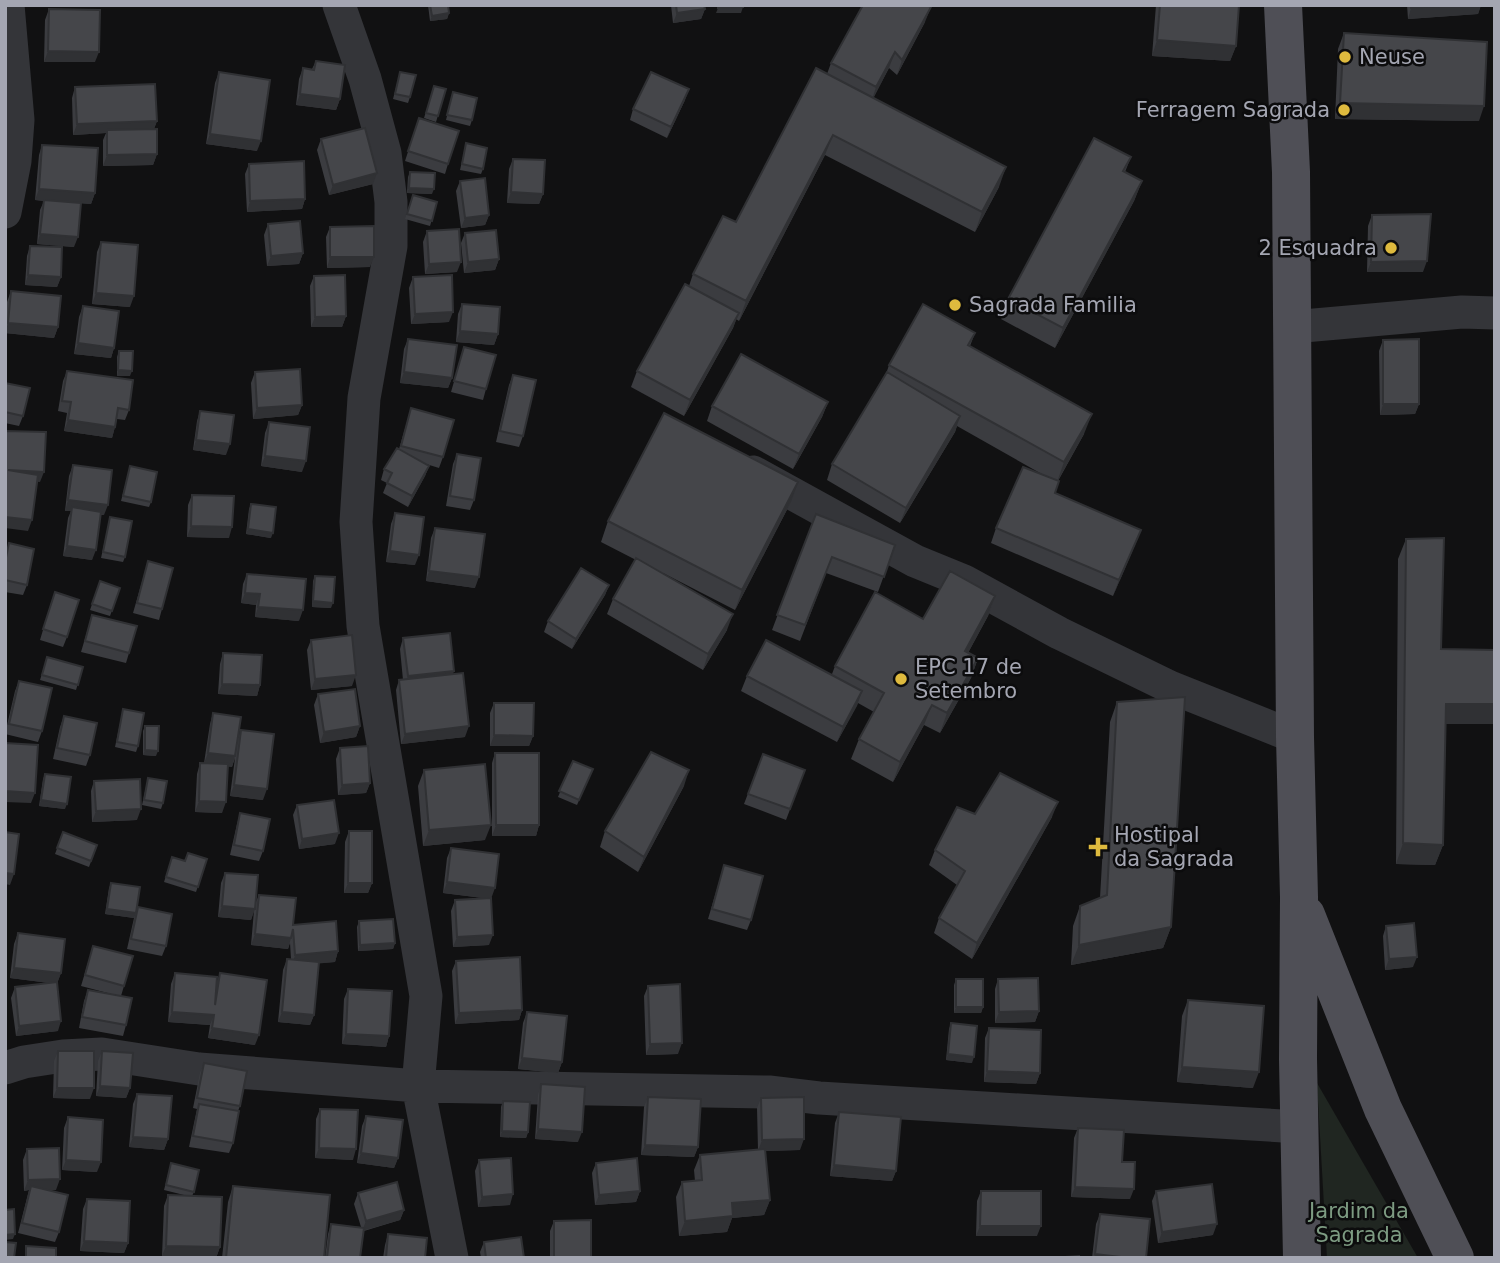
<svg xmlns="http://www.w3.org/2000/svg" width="1500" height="1263" viewBox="0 0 1500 1263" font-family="'DejaVu Sans',sans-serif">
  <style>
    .green { fill: #202621 }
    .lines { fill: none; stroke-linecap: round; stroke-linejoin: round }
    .minor { stroke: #343539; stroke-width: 33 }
    .primary { stroke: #4f4f56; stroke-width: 38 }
    .wall { fill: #3b3c40 }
    .shaded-wall { fill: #303134 }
    .building { fill: #45464a; stroke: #303134; stroke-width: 2 }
    .poi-dot { fill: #deba3e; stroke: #0c0c0d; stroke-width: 2.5 }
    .labels { text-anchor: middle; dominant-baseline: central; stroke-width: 5; stroke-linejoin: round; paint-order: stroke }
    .poi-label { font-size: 21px; fill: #a4a6b2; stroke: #0c0c0d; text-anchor: start }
    .park-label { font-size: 21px; fill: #7d9b82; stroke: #0c0c0d }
  </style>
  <rect width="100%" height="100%" fill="#111112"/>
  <!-- green -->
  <path class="green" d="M 1317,1083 L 1418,1258 L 1327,1258 Z"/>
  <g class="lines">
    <!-- minor -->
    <path class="minor" d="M 339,5 L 365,79 L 385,153 L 391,202 L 391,246 L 364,398 L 356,522 L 363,626 L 426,996 L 418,1086 L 452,1258
      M 5,212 L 15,161 L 18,120 L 8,5
      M 1292,327 L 1462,312 L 1495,313
      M 753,472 L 915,561 L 964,581 L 1059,633 L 1170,687 L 1295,737
      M 5,1068 L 24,1062 L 63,1056 L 102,1054 L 199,1069 L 418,1086 L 769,1092 L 819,1098 L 1300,1127"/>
    <!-- primary -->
    <path class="primary" d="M 1283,5 L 1291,172 L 1295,737 L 1299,897 L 1298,1059 L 1302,1258
      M 1306,915 L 1383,1109 L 1455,1258"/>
  </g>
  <!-- wall -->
  <path class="wall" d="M 428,5 L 448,5 L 449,13 L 447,19 L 430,21 Z
    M 671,5 L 704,5 L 705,9 L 701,19 L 673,23 Z
    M 1156,5 L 1239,5 L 1236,46 L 1230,61 L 1152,56 Z
    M 1407,5 L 1481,5 L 1478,14 L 1408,19 Z
    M 49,9 L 95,62 L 44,62 L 45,20 Z
    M 925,22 L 897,75 L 889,68 L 873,98 L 999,187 L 975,232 L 825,155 L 739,321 L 736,319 L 733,328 L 684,416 L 631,387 L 637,371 L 689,286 L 693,274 L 736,222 L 827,74 L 831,63 Z
    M 1344,33 L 1479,121 L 1335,119 L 1338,49 Z
    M 316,61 L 340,99 L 336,110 L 296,105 L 299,79 L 303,68 L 312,69 Z
    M 219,72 L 257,151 L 206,144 L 215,83 Z
    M 400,72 L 410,97 L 408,103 L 393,99 Z
    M 434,86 L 446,89 L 436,122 L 424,118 Z
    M 75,87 L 157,121 L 154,129 L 157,154 L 153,165 L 103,166 L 103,140 L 106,133 L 73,135 L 72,98 Z
    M 453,92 L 472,120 L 470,126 L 446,120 Z
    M 685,100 L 667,138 L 630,120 L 633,109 Z
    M 419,118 L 448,164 L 445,174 L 405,161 Z
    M 321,139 L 373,184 L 329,195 L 317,150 Z
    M 466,143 L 483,169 L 481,174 L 460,170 Z
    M 42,145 L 95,193 L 91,204 L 68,202 L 74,247 L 37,244 L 40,210 L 44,201 L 35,200 L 39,155 Z
    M 1131,157 L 1125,172 L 1142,181 L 1134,201 L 1055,348 L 1001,319 L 1008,299 Z
    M 513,159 L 543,194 L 539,204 L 507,203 L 509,169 Z
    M 249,164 L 305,199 L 302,209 L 247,212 L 245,174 Z
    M 410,172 L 432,194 L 407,193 L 408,177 Z
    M 460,181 L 489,215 L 485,225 L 461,228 L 456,191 Z
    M 413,195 L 437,202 L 430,226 L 405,219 Z
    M 1372,215 L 1423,272 L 1367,272 L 1368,226 Z
    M 268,224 L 303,253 L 299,264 L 267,266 L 264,235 Z
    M 330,227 L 370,267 L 327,268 L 326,237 Z
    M 427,231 L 457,272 L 425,274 L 423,242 Z
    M 465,233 L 499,259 L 495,270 L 464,273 L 461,243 Z
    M 101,242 L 130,307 L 92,304 L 97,252 Z
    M 30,246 L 61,277 L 57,287 L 25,285 L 27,256 Z
    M 314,276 L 346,316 L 342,327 L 311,327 L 310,286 Z
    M 413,277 L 449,322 L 411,324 L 409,288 Z
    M 11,291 L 58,327 L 54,338 L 5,333 L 7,302 Z
    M 462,304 L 498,334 L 494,345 L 456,342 L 458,314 Z
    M 83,306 L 114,348 L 111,358 L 74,354 L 79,317 Z
    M 975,333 L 970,346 L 1084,434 L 1058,481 L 1055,493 L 1141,530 L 1113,596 L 991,543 L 996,528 L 1047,477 L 957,426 L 955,432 L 900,523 L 827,480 L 832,464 L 886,374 L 889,365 Z
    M 408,339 L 452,378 L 448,388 L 400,383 L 404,349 Z
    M 1383,340 L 1419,404 L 1415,414 L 1380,415 L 1379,351 Z
    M 464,347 L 486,389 L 483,400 L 451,392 Z
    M 119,351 L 130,376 L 117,376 L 117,357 Z
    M 67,371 L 129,410 L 125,420 L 117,419 L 112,438 L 64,431 L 67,413 L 58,411 L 63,381 Z
    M 255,372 L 302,405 L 298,415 L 253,419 L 251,383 Z
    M 513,375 L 523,436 L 519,447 L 496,442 L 509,385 Z
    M 5,383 L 23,416 L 19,426 L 5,423 Z
    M 828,402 L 822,417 L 793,469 L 707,421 L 712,406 Z
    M 411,408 L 443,457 L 439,468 L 426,464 L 429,466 L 425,476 L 408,507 L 383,493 L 387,483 L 381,480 L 384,469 L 399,449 Z
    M 200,411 L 226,455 L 193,450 L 197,421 Z
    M 269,422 L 302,472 L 261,466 L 265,433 Z
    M 457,454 L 474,500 L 470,510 L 446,506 L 453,464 Z
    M 73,465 L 104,515 L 100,515 L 92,560 L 63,556 L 68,518 L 71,511 L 65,511 L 69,476 Z
    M 130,466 L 151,502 L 149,507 L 121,501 Z
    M 192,495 L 229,538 L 187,537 L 188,505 Z
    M 791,502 L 735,610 L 663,573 L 727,630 L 703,670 L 607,614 L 613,599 L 636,560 L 601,542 L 608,521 Z
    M 251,504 L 271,538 L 246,534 L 249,509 Z
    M 395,513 L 415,565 L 386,562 L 391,524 Z
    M 816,514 L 895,545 L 878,592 L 826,573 L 800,641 L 772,630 Z
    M 110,517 L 125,557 L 123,562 L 101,558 Z
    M 435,528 L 475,588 L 426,581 L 431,538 Z
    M 1406,539 L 1441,649 L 1495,724 L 1446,724 L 1443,845 L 1435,865 L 1396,864 L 1398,559 Z
    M 9,543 L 27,585 L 23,595 L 5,592 L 5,555 Z
    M 148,561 L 162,609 L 159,620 L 133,613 Z
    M 247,574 L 299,621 L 255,617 L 256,605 L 241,603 L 243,584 Z
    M 315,576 L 331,608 L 312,607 L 313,581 Z
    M 100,581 L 120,588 L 110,616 L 90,610 Z
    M 609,585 L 605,595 L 572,649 L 544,632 L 548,621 Z
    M 995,596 L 988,616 L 968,653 L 978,658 L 971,678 L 940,733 L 924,725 L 893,782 L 851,759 L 859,739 L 874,712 L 858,703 L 837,742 L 741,691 L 747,676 L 832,674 L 835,666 L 923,619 Z
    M 51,603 L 67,637 L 63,647 L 40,640 Z
    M 92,615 L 129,653 L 126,663 L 81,652 Z
    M 403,638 L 453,674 L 465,737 L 401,744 L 396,690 L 399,680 L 403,680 L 400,649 Z
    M 311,640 L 352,686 L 311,690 L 307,650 Z
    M 223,653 L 260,685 L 257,696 L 218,694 L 220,664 Z
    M 47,657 L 83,667 L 76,690 L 40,680 Z
    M 19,681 L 42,731 L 38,742 L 5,734 L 15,691 Z
    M 318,694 L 360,726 L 356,737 L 320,743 L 314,705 Z
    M 1117,702 L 1171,927 L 1163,948 L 1071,965 L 1073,926 L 1080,906 L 1100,898 L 1110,722 Z
    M 494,703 L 533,736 L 529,746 L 490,746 L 490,713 Z
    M 123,709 L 138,746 L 136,752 L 115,747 Z
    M 213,713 L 238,738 L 241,730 L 263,800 L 230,796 L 235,758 L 232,767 L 227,766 L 222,813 L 195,812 L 197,774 L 200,763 L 204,763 L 210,724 Z
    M 64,716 L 90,755 L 86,766 L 53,759 L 60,727 Z
    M 145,726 L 156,756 L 143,755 L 143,731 Z
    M 340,748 L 370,783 L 366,793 L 338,795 L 336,759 Z
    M 495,753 L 539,825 L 536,836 L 492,836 L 492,763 Z
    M 763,754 L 805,770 L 786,820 L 744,804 Z
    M 573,761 L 593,769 L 577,805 L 558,797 Z
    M 424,770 L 485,840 L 423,846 L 418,786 Z
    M 45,774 L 65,809 L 39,806 L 43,779 Z
    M 148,778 L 163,803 L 161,809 L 142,805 Z
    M 94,781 L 137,820 L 92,822 L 91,791 Z
    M 684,786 L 638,872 L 600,847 L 605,831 Z
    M 297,805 L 335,844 L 299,849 L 293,815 Z
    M 240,813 L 263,851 L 259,861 L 230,855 L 237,824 Z
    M 975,814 L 1052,817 L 972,959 L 934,933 L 939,918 L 957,885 L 929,865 L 935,850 Z
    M 349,831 L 372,883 L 368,893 L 344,893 L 345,842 Z
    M 63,832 L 97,845 L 89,867 L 55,854 Z
    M 451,848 L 491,899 L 489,945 L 453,947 L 451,911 L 455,900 L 491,899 L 443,893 L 447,858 Z
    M 172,857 L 185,861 L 207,859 L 196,892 L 164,882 Z
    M 724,865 L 751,920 L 747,930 L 708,919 Z
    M 225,873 L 255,904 L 259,895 L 293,925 L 338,951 L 335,962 L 319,963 L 314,1015 L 310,1025 L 278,1022 L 283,970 L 287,959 L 291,959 L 290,943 L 288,949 L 251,945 L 254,910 L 251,920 L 218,917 L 221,883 Z
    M 111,883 L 166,946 L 162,956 L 127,949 L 134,918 L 105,914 L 109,888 Z
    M 359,921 L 395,943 L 393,949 L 358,951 L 357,927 Z
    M 1386,926 L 1413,967 L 1385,970 L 1383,936 Z
    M 18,933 L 61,973 L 57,983 L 58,1031 L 16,1036 L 11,998 L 15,987 L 50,983 L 10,978 L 14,944 Z
    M 93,946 L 124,986 L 121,996 L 126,1025 L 123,1036 L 79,1028 L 84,1001 L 88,990 L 119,996 L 81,986 Z
    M 456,961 L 522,1010 L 519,1020 L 455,1024 L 452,971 Z
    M 175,973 L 216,985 L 220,973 L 255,1045 L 208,1038 L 210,1025 L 168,1022 L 171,984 Z
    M 956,979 L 983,1007 L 981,1013 L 954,1013 L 954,985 Z
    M 998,979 L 1039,1011 L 1035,1022 L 995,1023 L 995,989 Z
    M 648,986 L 678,1054 L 646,1055 L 644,996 Z
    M 348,989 L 389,1036 L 386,1047 L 342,1044 L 344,999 Z
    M 1188,1000 L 1253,1088 L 1177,1082 L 1182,1016 Z
    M 527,1012 L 562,1062 L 558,1073 L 518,1069 L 523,1023 Z
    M 951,1023 L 972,1063 L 946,1060 L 949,1029 Z
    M 989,1028 L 1040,1073 L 1036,1084 L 984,1082 L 985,1038 Z
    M 58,1051 L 90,1099 L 53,1098 L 54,1061 Z
    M 102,1051 L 130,1088 L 126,1098 L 96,1096 L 98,1061 Z
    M 204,1063 L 240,1106 L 238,1111 L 233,1143 L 229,1153 L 189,1147 L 197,1109 L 193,1108 L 200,1073 Z
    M 541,1084 L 578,1142 L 535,1139 L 538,1095 Z
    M 137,1094 L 168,1139 L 164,1150 L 129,1147 L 133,1104 Z
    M 648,1097 L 698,1147 L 694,1157 L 641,1155 L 644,1107 Z
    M 761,1098 L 800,1150 L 765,1151 L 770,1200 L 764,1215 L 732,1218 L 727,1232 L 679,1236 L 676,1197 L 682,1182 L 695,1181 L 694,1170 L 700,1155 L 758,1150 L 757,1108 Z
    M 503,1101 L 528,1132 L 526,1138 L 500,1137 L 501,1107 Z
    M 320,1109 L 353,1160 L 315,1158 L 316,1119 Z
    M 839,1112 L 896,1171 L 892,1181 L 830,1176 L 835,1123 Z
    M 366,1116 L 398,1158 L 394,1168 L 357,1163 L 362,1126 Z
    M 68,1117 L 97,1172 L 62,1170 L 64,1128 Z
    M 1078,1128 L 1122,1162 L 1130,1199 L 1071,1197 L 1074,1138 Z
    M 27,1149 L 56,1190 L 49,1190 L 59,1232 L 55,1242 L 18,1233 L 29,1190 L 24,1191 L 23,1160 Z
    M 479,1160 L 510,1205 L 478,1207 L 475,1171 Z
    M 171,1163 L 194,1192 L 192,1196 L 220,1247 L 216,1258 L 162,1256 L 164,1206 L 168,1195 L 188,1196 L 164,1190 Z
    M 596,1163 L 640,1191 L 636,1202 L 595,1205 L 592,1173 Z
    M 233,1186 L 324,1258 L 222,1258 L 228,1202 Z
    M 981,1191 L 1037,1236 L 976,1236 L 977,1201 Z
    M 1156,1191 L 1213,1235 L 1158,1243 L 1152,1201 Z
    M 358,1193 L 404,1210 L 400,1220 L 364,1231 L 360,1258 L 325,1258 L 328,1234 L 331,1224 L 361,1227 L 354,1204 Z
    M 87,1199 L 128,1243 L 124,1253 L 80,1251 L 83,1209 Z
    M 1100,1214 L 1146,1258 L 1092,1258 L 1096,1224 Z
    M 554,1221 L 591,1258 L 550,1258 L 550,1231 Z
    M 388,1234 L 425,1258 L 383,1258 L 385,1245 Z
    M 484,1242 L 524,1258 L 481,1258 L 480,1252 Z"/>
  <!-- shaded-wall -->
  <path class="shaded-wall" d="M 1453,5 L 1481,5 L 1478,14 L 1408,19 L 1411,8 Z
    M 743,7 L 741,13 L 716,13 L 718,8 Z
    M 931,7 L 925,22 L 897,75 L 902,60 Z
    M 705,9 L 701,19 L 673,23 L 677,13 Z
    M 449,13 L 447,19 L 430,21 L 432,16 Z
    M 1157,40 L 1236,46 L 1230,61 L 1152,56 Z
    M 48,51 L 99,52 L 95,62 L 44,62 Z
    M 895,52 L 889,68 L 871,103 L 876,87 Z
    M 689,89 L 685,100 L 667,138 L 671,127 Z
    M 300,94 L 340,99 L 336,110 L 296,105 Z
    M 1340,103 L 1484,106 L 1479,121 L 1335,119 Z
    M 157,121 L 153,131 L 107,130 L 106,133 L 73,135 L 77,124 Z
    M 210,134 L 261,141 L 257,151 L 206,144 Z
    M 833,135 L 825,155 L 739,321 L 746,301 Z
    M 157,154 L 153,165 L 103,166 L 107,155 Z
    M 1006,167 L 999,187 L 975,232 L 982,212 Z
    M 377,173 L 373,184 L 329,195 L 333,185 Z
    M 1142,181 L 1134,201 L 1055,348 L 1063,328 Z
    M 409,188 L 434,189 L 432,194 L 407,193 Z
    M 39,189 L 95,193 L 91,204 L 35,200 Z
    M 511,192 L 543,194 L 539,204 L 507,203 Z
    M 305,199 L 302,209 L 247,212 L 250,201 Z
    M 489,215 L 485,225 L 461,228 L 465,218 Z
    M 40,234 L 78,237 L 74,247 L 37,244 Z
    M 303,253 L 299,264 L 267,266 L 271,256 Z
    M 330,257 L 374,257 L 370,267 L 327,268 Z
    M 499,259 L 495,270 L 464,273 L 468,262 Z
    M 1427,261 L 1423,272 L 1367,272 L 1371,262 Z
    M 461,262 L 457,272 L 425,274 L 429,264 Z
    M 28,275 L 61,277 L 57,287 L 25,285 Z
    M 96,293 L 134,296 L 130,307 L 92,304 Z
    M 453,312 L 449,322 L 411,324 L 415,314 Z
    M 739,313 L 733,328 L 684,416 L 690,400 Z
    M 346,316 L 342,327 L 311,327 L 315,317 Z
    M 8,323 L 58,327 L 54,338 L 5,333 Z
    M 460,331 L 498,334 L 494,345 L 456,342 Z
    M 78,343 L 114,348 L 111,358 L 74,354 Z
    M 118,370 L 132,371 L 130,376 L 117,376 Z
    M 404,372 L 452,378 L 448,388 L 400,383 Z
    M 828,402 L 822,417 L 793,469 L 799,454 Z
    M 1383,404 L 1419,404 L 1415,414 L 1380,415 Z
    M 302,405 L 298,415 L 253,419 L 257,408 Z
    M 1092,414 L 1084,434 L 1057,482 L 1064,462 Z
    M 960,416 L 955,432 L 900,523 L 906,508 Z
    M 68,420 L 115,427 L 112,438 L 64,431 Z
    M 196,440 L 230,444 L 226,455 L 193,450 Z
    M 265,456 L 306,461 L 302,472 L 261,466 Z
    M 429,466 L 425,476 L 408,507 L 412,496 Z
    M 8,470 L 44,472 L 40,482 L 5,480 Z
    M 798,482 L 791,502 L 735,610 L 742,590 Z
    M 68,500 L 108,505 L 104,515 L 72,511 L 72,507 L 71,511 L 65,511 Z
    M 5,517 L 32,520 L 28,531 L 5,528 Z
    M 191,526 L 232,527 L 229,538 L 187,537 Z
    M 248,529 L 273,533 L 271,538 L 246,534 Z
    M 1141,530 L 1135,545 L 1113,596 L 1119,580 Z
    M 67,546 L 96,550 L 92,560 L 63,556 Z
    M 390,551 L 419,555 L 415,565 L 386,562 Z
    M 429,571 L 479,577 L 475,588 L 426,581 Z
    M 609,585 L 605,595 L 572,649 L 576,639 Z
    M 245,593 L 260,594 L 256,605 L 241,603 Z
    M 995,596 L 988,616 L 958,671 L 965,651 Z
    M 313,601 L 333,603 L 331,608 L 312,607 Z
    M 258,607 L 303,610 L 299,621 L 255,617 Z
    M 733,614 L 727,630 L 703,670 L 708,654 Z
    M 978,658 L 971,678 L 940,733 L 947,713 Z
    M 454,671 L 451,681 L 404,687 L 408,676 Z
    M 356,675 L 352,686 L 311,690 L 315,679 Z
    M 222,684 L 260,685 L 257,696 L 218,694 Z
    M 862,691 L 857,706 L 837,742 L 843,727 Z
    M 1446,704 L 1495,704 L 1495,724 L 1439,724 Z
    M 932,705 L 924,725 L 893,782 L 900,762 Z
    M 360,726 L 356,737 L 320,743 L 324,732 Z
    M 469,726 L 465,737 L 401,744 L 405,734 Z
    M 494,735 L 533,736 L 529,746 L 490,746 Z
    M 145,750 L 158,751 L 156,756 L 143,755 Z
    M 208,753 L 235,756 L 232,767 L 204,763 Z
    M 689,770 L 684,786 L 638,872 L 644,857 Z
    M 370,783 L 366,793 L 338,795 L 342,785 Z
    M 234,785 L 267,789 L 263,800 L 230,796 Z
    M 5,791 L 35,793 L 31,803 L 5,802 Z
    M 41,800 L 67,804 L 65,809 L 39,806 Z
    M 199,801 L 226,802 L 222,813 L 195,812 Z
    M 1058,802 L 1052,817 L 972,959 L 977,943 Z
    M 141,809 L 137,820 L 92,822 L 96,811 Z
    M 491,825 L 485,840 L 423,846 L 429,830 Z
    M 496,825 L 539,825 L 536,836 L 492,836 Z
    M 339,833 L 335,844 L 299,849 L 302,839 Z
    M 1403,843 L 1443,845 L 1435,865 L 1396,864 Z
    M 5,873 L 14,874 L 10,885 L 5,884 Z
    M 447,882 L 495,888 L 491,899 L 443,893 Z
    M 348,883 L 372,883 L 368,893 L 344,893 Z
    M 222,906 L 255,909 L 251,920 L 218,917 Z
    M 107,909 L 136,913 L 134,918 L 105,914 Z
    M 1171,927 L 1163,948 L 1071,965 L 1079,945 Z
    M 255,934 L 291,938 L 288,949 L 251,945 Z
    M 493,935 L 489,945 L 453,947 L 457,937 Z
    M 395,943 L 393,949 L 358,951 L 360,945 Z
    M 338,951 L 335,962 L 292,966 L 295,955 Z
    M 1417,957 L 1413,967 L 1385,970 L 1389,959 Z
    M 14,968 L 61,973 L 57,984 L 10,978 Z
    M 956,1007 L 983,1007 L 981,1013 L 954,1013 Z
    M 522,1010 L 519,1020 L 455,1024 L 459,1013 Z
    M 1039,1011 L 1035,1022 L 995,1023 L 999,1012 Z
    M 172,1012 L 214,1015 L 210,1025 L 168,1022 Z
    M 282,1012 L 314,1015 L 310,1025 L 278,1022 Z
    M 61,1021 L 58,1031 L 16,1036 L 19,1026 Z
    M 212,1028 L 259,1035 L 255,1045 L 208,1038 Z
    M 346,1034 L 389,1036 L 386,1047 L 342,1044 Z
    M 682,1043 L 678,1054 L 646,1055 L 650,1044 Z
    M 948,1054 L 974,1057 L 972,1063 L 946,1060 Z
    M 522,1058 L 562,1062 L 558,1073 L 518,1069 Z
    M 1182,1067 L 1259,1072 L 1253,1088 L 1177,1082 Z
    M 987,1071 L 1040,1073 L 1036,1084 L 984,1082 Z
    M 100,1086 L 130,1088 L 126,1098 L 96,1096 Z
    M 57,1088 L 94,1088 L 90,1099 L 53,1098 Z
    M 538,1129 L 582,1132 L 578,1142 L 535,1139 Z
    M 502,1131 L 528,1132 L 526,1138 L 500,1137 Z
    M 133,1137 L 168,1139 L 164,1150 L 129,1147 Z
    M 804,1139 L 800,1150 L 758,1151 L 762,1140 Z
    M 645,1145 L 698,1147 L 694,1157 L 641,1155 Z
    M 319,1148 L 356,1149 L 353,1160 L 315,1158 Z
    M 361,1153 L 398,1158 L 394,1168 L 357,1163 Z
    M 66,1160 L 101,1162 L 97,1172 L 62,1170 Z
    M 834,1165 L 896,1171 L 892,1181 L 830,1176 Z
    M 60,1179 L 56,1190 L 30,1190 L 31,1186 L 29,1190 L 24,1191 L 28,1180 Z
    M 1075,1187 L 1134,1189 L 1130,1199 L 1071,1197 Z
    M 640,1191 L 636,1202 L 595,1205 L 599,1195 Z
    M 513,1194 L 510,1205 L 478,1207 L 482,1197 Z
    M 770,1200 L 764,1215 L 732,1218 L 727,1232 L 679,1236 L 685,1221 L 732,1203 Z
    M 404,1210 L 400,1220 L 362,1231 L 366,1221 Z
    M 1217,1224 L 1213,1235 L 1158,1243 L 1162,1232 Z
    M 980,1226 L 1041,1226 L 1037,1236 L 976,1236 Z
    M 15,1234 L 13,1239 L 5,1240 L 5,1235 Z
    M 84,1241 L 128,1243 L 124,1253 L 80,1251 Z
    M 166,1246 L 220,1247 L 216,1258 L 162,1256 Z
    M 1095,1254 L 1129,1258 L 1094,1258 Z"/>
  <!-- building -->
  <path class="building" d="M 430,5 L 448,5 L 449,13 L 432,16 Z
    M 676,5 L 704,5 L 705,9 L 677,13 Z
    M 718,5 L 743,5 L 743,7 L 718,8 Z
    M 863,5 L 927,5 L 931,7 L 902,60 L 895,52 L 876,87 L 831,63 Z
    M 1160,5 L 1239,5 L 1236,46 L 1157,40 Z
    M 1411,5 L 1453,5 L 1411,8 Z
    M 49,9 L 100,10 L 99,52 L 48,51 Z
    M 1344,33 L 1487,42 L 1484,106 L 1340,103 Z
    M 316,61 L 345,65 L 340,99 L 300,94 L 303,68 L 314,70 Z
    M 816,68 L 1006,167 L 982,212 L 833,135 L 746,301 L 693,274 L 723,216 L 736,222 Z
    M 219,72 L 270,80 L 261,141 L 210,134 Z
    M 400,72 L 416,75 L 410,97 L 395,94 Z
    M 651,72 L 689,89 L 671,127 L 633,109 Z
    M 155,84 L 157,121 L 77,124 L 75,87 Z
    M 434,86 L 446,89 L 438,116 L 426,113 Z
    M 453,92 L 477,98 L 472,120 L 447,115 Z
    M 419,118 L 459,131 L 448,164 L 408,151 Z
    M 365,128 L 377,173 L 333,185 L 321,139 Z
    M 157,129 L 157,154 L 107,155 L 107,130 Z
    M 1094,138 L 1131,157 L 1123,171 L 1142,181 L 1063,328 L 1008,299 Z
    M 466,143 L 487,148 L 483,169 L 462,164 Z
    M 42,145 L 98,148 L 95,193 L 39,189 Z
    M 513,159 L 545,160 L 543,194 L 511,192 Z
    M 304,161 L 305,199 L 250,201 L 249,164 Z
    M 410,172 L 435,173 L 434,189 L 409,188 Z
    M 485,178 L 489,215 L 465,218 L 460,181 Z
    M 413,195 L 437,202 L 432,221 L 407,214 Z
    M 44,200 L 81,203 L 78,237 L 40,234 Z
    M 1431,214 L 1427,261 L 1371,262 L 1372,215 Z
    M 300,221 L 303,253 L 271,256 L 268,224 Z
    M 374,226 L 374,257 L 330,257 L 330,227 Z
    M 459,229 L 461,262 L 429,264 L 427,231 Z
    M 496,230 L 499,259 L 468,262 L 465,233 Z
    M 101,242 L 138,245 L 134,296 L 96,293 Z
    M 30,246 L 62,247 L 61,277 L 28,275 Z
    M 345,275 L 346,316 L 315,317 L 314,276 Z
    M 452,275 L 453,312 L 415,314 L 413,277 Z
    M 685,284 L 739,313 L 690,400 L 637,371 Z
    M 11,291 L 61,296 L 58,327 L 8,323 Z
    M 462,304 L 500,307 L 498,334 L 460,331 Z
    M 923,304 L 975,333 L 968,345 L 1092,414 L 1064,462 L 889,365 Z
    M 83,306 L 119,311 L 114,348 L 78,343 Z
    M 408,339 L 457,345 L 452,378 L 404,372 Z
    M 1419,339 L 1419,404 L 1383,404 L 1383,340 Z
    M 464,347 L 496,355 L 486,389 L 454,381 Z
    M 119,351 L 133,351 L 132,371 L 118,370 Z
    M 741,354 L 828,402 L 799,454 L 712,406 Z
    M 300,369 L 302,405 L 257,408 L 255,372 Z
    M 67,371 L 133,380 L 129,410 L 118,408 L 115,427 L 68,420 L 71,402 L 62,401 Z
    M 887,372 L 960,416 L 906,508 L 832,464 Z
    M 513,375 L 536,380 L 523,436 L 500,431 Z
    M 5,383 L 30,388 L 23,416 L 5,412 Z
    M 411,408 L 454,420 L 443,457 L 401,446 Z
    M 200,411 L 234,415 L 230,444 L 196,440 Z
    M 664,413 L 798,482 L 742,590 L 608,521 Z
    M 269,422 L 310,427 L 306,461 L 265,456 Z
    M 5,431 L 46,432 L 44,472 L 8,470 L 38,475 L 32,520 L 5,517 Z
    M 397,448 L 429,466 L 412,496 L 387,483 L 392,473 L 384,469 Z
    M 457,454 L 481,458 L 474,500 L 450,496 Z
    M 73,465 L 112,470 L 108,505 L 68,500 Z
    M 130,466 L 157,472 L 151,502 L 123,496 Z
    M 1023,467 L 1059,481 L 1055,493 L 1141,530 L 1119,580 L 996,528 Z
    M 192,495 L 234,496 L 232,527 L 191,526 Z
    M 251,504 L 276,507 L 273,533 L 248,529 Z
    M 72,507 L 101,512 L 96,550 L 67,546 Z
    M 395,513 L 424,517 L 419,555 L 390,551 Z
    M 816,514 L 895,545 L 884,577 L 832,557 L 805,625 L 777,615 Z
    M 110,517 L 132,521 L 125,557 L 103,552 Z
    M 435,528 L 485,534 L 479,577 L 429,571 Z
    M 1444,538 L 1441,649 L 1495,650 L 1495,704 L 1446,704 L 1443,845 L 1403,843 L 1406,539 Z
    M 9,543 L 34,549 L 27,585 L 5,580 L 5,562 Z
    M 636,558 L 733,614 L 708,654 L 613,599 Z
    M 148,561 L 173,568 L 162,609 L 137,603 Z
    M 581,568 L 609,585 L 576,639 L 548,621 Z
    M 950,571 L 995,596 L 965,651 L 978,658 L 947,713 L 932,705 L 900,762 L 859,739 L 884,693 L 835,666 L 875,592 L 923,619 Z
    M 247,574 L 306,579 L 303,610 L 258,607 L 260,594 L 245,593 Z
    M 315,576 L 335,577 L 333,603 L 313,601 Z
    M 100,581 L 120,588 L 112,611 L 92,604 Z
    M 55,592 L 79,600 L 67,637 L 43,629 Z
    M 92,615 L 137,626 L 129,653 L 85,641 Z
    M 450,633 L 454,671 L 408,676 L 403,638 Z
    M 352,635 L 356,675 L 315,679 L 311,640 Z
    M 766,640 L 862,691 L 843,727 L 747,676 Z
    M 223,653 L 262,655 L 260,685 L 222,684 Z
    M 47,657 L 83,667 L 78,685 L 42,675 Z
    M 463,673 L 469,726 L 405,734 L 399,680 Z
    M 19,681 L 52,688 L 42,731 L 9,724 Z
    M 355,689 L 360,726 L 324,732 L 318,694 Z
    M 1185,697 L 1171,927 L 1079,945 L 1080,906 L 1107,895 L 1117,702 Z
    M 494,703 L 534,703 L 533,736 L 494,735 Z
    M 123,709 L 144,713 L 138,746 L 117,742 Z
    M 213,713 L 241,717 L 235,756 L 208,753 Z
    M 64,716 L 97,723 L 90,755 L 57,748 Z
    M 145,726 L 159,726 L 158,751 L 145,750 Z
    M 241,730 L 274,734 L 267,789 L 234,785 Z
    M 5,743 L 38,745 L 35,793 L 5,791 Z
    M 368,746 L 370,783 L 342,785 L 340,748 Z
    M 651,752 L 689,770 L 644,857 L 605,831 Z
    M 495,753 L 539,753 L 539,825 L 496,825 Z
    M 763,754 L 805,770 L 790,809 L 748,794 Z
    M 573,761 L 593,769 L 579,800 L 559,791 Z
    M 200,763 L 228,764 L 226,802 L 199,801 Z
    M 485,764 L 491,825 L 429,830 L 424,770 Z
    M 1000,773 L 1058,802 L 977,943 L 939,918 L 965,871 L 935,850 L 957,807 L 975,814 Z
    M 45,774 L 71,777 L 67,804 L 41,800 Z
    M 148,778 L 167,781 L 163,803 L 144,800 Z
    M 140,779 L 141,809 L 96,811 L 94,781 Z
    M 334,800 L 339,833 L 302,839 L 297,805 Z
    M 240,813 L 270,819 L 263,851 L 234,845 Z
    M 349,831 L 372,831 L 372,883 L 348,883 Z
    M 5,832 L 19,834 L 14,874 L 5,873 Z
    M 63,832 L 97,845 L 91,861 L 57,848 Z
    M 451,848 L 499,854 L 495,888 L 447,882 Z
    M 188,853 L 207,859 L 198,887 L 166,877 L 172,857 L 185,861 Z
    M 724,865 L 763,876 L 751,920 L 712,909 Z
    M 225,873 L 258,875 L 255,909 L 222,906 Z
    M 111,883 L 140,887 L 136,913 L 107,909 Z
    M 259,895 L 296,898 L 293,925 L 336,921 L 338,951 L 295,955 L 293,929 L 291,938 L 255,934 Z
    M 491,898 L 493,935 L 457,937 L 455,900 Z
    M 138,907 L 172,914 L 166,946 L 131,939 Z
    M 393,919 L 395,943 L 360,945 L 359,921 Z
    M 1414,923 L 1417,957 L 1389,959 L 1386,926 Z
    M 18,933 L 65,939 L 61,973 L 14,968 Z
    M 93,946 L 133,956 L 124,986 L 85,975 Z
    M 520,957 L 522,1010 L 459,1013 L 456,961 Z
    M 287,959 L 319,962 L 314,1015 L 282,1012 Z
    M 175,973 L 217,977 L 215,1005 L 220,973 L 267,980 L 259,1035 L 212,1028 L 214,1015 L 172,1012 Z
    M 1038,978 L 1039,1011 L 999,1012 L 998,979 Z
    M 956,979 L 983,979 L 983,1007 L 956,1007 Z
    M 57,982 L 61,1021 L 19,1026 L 15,987 Z
    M 680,984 L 682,1043 L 650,1044 L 648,986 Z
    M 348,989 L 392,991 L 389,1036 L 346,1034 Z
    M 88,990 L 132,998 L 126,1025 L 82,1017 Z
    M 1188,1000 L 1264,1006 L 1259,1072 L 1182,1067 Z
    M 527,1012 L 567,1016 L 562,1062 L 522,1058 Z
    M 951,1023 L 977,1026 L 974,1057 L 948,1054 Z
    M 989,1028 L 1041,1030 L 1040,1073 L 987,1071 Z
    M 58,1051 L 94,1051 L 94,1088 L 57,1088 Z
    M 102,1051 L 133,1053 L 130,1088 L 100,1086 Z
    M 204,1063 L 247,1071 L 240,1106 L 197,1098 Z
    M 541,1084 L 585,1087 L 582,1132 L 538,1129 Z
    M 137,1094 L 172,1096 L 168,1139 L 133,1137 Z
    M 648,1097 L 701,1099 L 698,1147 L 645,1145 Z
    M 804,1097 L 804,1139 L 762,1140 L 761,1098 Z
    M 503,1101 L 530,1102 L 528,1132 L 502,1131 Z
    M 199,1104 L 239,1111 L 233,1143 L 193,1136 Z
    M 320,1109 L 358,1110 L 356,1149 L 319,1148 Z
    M 839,1112 L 901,1117 L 896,1171 L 834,1165 Z
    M 366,1116 L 403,1120 L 398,1158 L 361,1153 Z
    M 68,1117 L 103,1120 L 101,1162 L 66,1160 Z
    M 1078,1128 L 1124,1130 L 1122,1162 L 1135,1162 L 1134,1189 L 1075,1187 Z
    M 59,1148 L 60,1179 L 28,1180 L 27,1149 Z
    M 765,1149 L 770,1200 L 732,1203 L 733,1216 L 685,1221 L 682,1182 L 702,1180 L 700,1155 Z
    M 511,1158 L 513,1194 L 482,1197 L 479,1160 Z
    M 637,1158 L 640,1191 L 599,1195 L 596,1163 Z
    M 171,1163 L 199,1170 L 194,1192 L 166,1185 Z
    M 397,1182 L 404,1210 L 366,1221 L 358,1193 Z
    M 1212,1184 L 1217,1224 L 1162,1232 L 1156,1191 Z
    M 31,1186 L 68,1195 L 59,1232 L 22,1223 Z
    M 233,1186 L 330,1195 L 324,1258 L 226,1258 Z
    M 981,1191 L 1041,1191 L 1041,1226 L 980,1226 Z
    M 168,1195 L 222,1197 L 220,1247 L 166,1246 Z
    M 87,1199 L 130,1201 L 128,1243 L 84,1241 Z
    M 14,1209 L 15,1234 L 5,1235 L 5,1210 Z
    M 1100,1214 L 1150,1219 L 1146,1258 L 1129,1258 L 1095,1254 Z
    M 591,1220 L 591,1258 L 554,1258 L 554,1221 Z
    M 331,1224 L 364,1228 L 360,1258 L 327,1258 Z
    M 388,1234 L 427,1238 L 425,1258 L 386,1258 Z
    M 521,1237 L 524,1258 L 486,1258 L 484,1242 Z
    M 5,1242 L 16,1243 L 14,1258 L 5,1258 Z
    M 26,1246 L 56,1248 L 56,1258 L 26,1258 Z
    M 1079,1256 L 1079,1258 L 1050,1258 Z"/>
  <!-- markers -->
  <g class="poi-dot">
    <circle cx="1345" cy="57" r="7"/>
    <circle cx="1344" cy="110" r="7"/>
    <circle cx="1391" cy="248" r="7"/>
    <circle cx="955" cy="305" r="7"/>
    <circle cx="901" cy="679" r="7"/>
    <path d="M1094.5 836.5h7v7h7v7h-7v7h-7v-7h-7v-7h7z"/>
  </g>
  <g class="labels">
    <!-- poi labels -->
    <g class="poi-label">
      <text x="1359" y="57">Neuse</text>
      <text x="1330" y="110" text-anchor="end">Ferragem Sagrada</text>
      <text x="1377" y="248" text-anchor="end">2 Esquadra</text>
      <text x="969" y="305">Sagrada Familia</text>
      <text x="915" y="667">EPC 17 de<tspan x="915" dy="24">Setembro</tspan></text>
      <text x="1114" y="835">Hostipal<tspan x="1114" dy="24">da Sagrada</tspan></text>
    </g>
    <!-- park labels -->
    <g class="park-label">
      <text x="1359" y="1211">Jardim da<tspan x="1359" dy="24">Sagrada</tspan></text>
    </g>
  </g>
  <!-- border -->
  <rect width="1500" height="1263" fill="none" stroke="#a4a6b2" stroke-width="14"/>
</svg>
